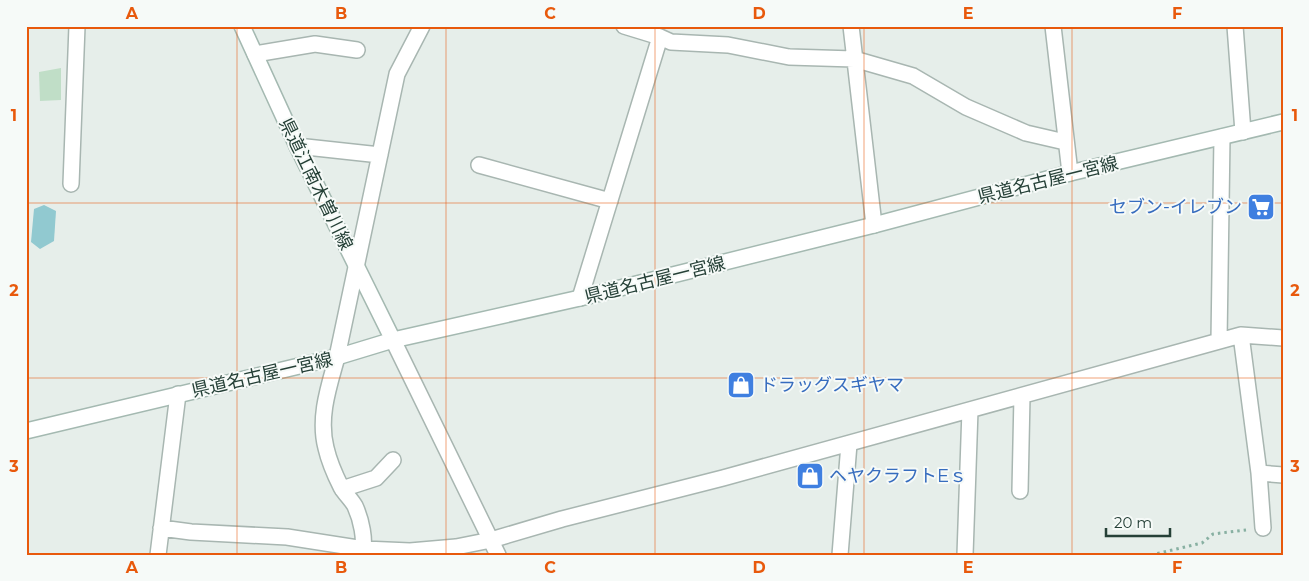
<svg xmlns="http://www.w3.org/2000/svg" width="1309" height="581" viewBox="0 0 1309 581" font-family="Montserrat,'Noto Sans JP',sans-serif">
  <style>
    .green { fill: #c0dec7 }
    .water { fill: #91c9d0 }
    .lines { fill: none; stroke-linecap: round; stroke-linejoin: round }
    .minor-casing { stroke: #a8b6b1; stroke-width: 18 }
    .tertiary-casing { stroke: #a8b6b1; stroke-width: 18 }
    .secondary-casing { stroke: #a4b9b1; stroke-width: 18 }
    .path { stroke: #88b0a2; stroke-width: 3; stroke-dasharray: 2.5 4; stroke-linecap: butt }
    .minor { stroke: #fff; stroke-width: 15 }
    .tertiary { stroke: #fff; stroke-width: 15 }
    .secondary { stroke: #fff; stroke-width: 15 }
    .grid { fill: none; stroke: #e8590c; stroke-width: 1; stroke-opacity: 0.55 }
    .labels { text-anchor: middle; dominant-baseline: central; stroke-width: 4; stroke-linejoin: round; paint-order: stroke }
    .street-label { font-size: 18px; fill: #254037; stroke: #f6faf8 }
    .shop-label { font-size: 18px; fill: #366cbe; stroke: #f6faf8; text-anchor: start }
    .neatline { fill: none; stroke: #e8590c; stroke-width: 2 }
    .grid-label { font-size: 16px; text-anchor: middle; font-weight: bold; fill: #e8590c }
  </style>
  <rect width="100%" height="100%" fill="#e6eeea"/>
  <!-- green -->
  <path class="green" d="M 61,68 L 61,100 L 40,101 L 39,72 Z"/>
  <!-- water -->
  <path class="water" d="M 44,205 L 56,211 L 54,241 L 40,249 L 31,242 L 34,209 Z"/>
  <g class="lines">
    <!-- minor casing -->
    <g class="minor-casing">
      <path id="minor" d="M 624,26 L 660,37 L 671,42 L 728,45 L 789,57 L 854,59 L 913,76 L 966,107 L 1026,133 L 1065,142
        M 851,26 L 874,225
        M 1053,26 L 1070,173
        M 1235,26 L 1243,132
        M 255,54 L 315,44 L 357,50
        M 297,146 L 380,155
        M 479,165 L 610,201
        M 71,184 L 77,26
        M 580,298 L 660,37
        M 1241,335 L 1259,473 L 1263,528
        M 1219,341 L 1222,137
        M 1259,473 L 1283,475
        M 342,489 L 376,478 L 393,460
        M 1020,491 L 1022,396
        M 161,528 L 191,532 L 287,537 L 364,549 L 410,551 L 456,547 L 491,540 L 562,519 L 723,478 L 1241,335 L 1283,338
        M 158,555 L 178,394
        M 362,555 C 366,540 361,519 355,506 C 351,499 345,494 341,487 C 335,475 329,461 326,448 C 318,417 329,386 337,357 L 397,74 L 422,26
        M 840,555 L 849,444
        M 965,555 L 970,410"/>
    </g>
    <!-- tertiary casing -->
    <g class="tertiary-casing">
      <path id="tertiary" d="M 393,340 L 498,555"/>
    </g>
    <!-- secondary casing -->
    <g class="secondary-casing">
      <path id="secondary" d="M 242,26 L 297,146 L 393,340
        M 26,431 L 337,357 L 393,340 L 580,298 L 874,225 L 1070,173 L 1283,122"/>
    </g>
    <!-- path -->
    <path class="path" d="M 1151,555 L 1202,543 L 1213,534 L 1246,530"/>
    <!-- minor -->
    <use href="#minor" class="minor"/>
    <!-- tertiary -->
    <use href="#tertiary" class="tertiary"/>
    <!-- secondary -->
    <use href="#secondary" class="secondary"/>
  </g>
  <!-- grid -->
  <path class="grid" d="M 237,26 L 237,555M 446,26 L 446,555M 655,26 L 655,555M 864,26 L 864,555M 1072,26 L 1072,555M 26,203 L 1283,203M 26,378 L 1283,378"/>
  <!-- icons -->
  <defs>
    <g id="supermarket-square" transform="scale(1.4375)"><rect x="-9" y="-9" width="18" height="18" rx="4" fill="#3f7fe0" stroke="#f6faf8"/><path d="M-6-5.5h2.5l.6 2H6L4.5 2H-2.5L-4.4-4H-6ZM-1.5 3.2a1.3 1.3 0 1 0 .1 0ZM3 3.2a1.3 1.3 0 1 0 .1 0Z" fill="#fff"/></g>
    <g id="shop-square" transform="scale(1.4375)"><rect x="-9" y="-9" width="18" height="18" rx="4" fill="#3f7fe0" stroke="#f6faf8"/><path d="M-5-2.5h2.3a2.7 3.5 0 0 1 5.4 0H5L5.5 6h-11ZM-1.5-2.5h3a1.5 2.3 0 0 0-3 0Z" fill="#fff"/></g>
  </defs>
  <g fill-rule="evenodd">
    <use href="#supermarket-square" x="1261" y="207"/>
    <use href="#shop-square" x="741" y="385"/>
    <use href="#shop-square" x="810" y="476"/>
  </g>
  <g class="labels">
    <!-- street labels -->
    <g class="street-label">
      <text transform="translate(1048 180) rotate(-14)">県道名古屋一宮線</text>
      <text transform="translate(316 184) rotate(64)">県道江南木曽川線</text>
      <text transform="translate(655 280) rotate(-14)">県道名古屋一宮線</text>
      <text transform="translate(262 375) rotate(-13)">県道名古屋一宮線</text>
    </g>
    <!-- shop labels -->
    <g class="shop-label">
      <text x="1242" y="207" text-anchor="end">セブン-イレブン</text>
      <text x="760" y="385">ドラッグスギヤマ</text>
      <text x="829" y="476">ヘヤクラフトEｓ</text>
    </g>
  </g>
  <!-- border -->
  <rect width="1309" height="581" fill="none" stroke="#f6faf8" stroke-width="55"/>
  <!-- scale -->
  <path d="M1106 528v8h64v-8" fill="none" stroke="#254037" stroke-width="2.5"/>
  <text x="1114" y="528" font-size="15" fill="#254037" stroke="#f6faf8" stroke-width="4" paint-order="stroke">20 m</text>
  <rect x="28" y="28" width="1254" height="526" class="neatline"/>
  <g class="grid-label">
    <text x="132" y="19">A</text>
    <text x="341" y="19">B</text>
    <text x="550" y="19">C</text>
    <text x="759" y="19">D</text>
    <text x="968" y="19">E</text>
    <text x="1177" y="19">F</text>
    <text x="14" y="121">1</text>
    <text x="1295" y="121">1</text>
    <text x="14" y="296">2</text>
    <text x="1295" y="296">2</text>
    <text x="14" y="472">3</text>
    <text x="1295" y="472">3</text>
    <text x="132" y="573">A</text>
    <text x="341" y="573">B</text>
    <text x="550" y="573">C</text>
    <text x="759" y="573">D</text>
    <text x="968" y="573">E</text>
    <text x="1177" y="573">F</text>
  </g>
</svg>
